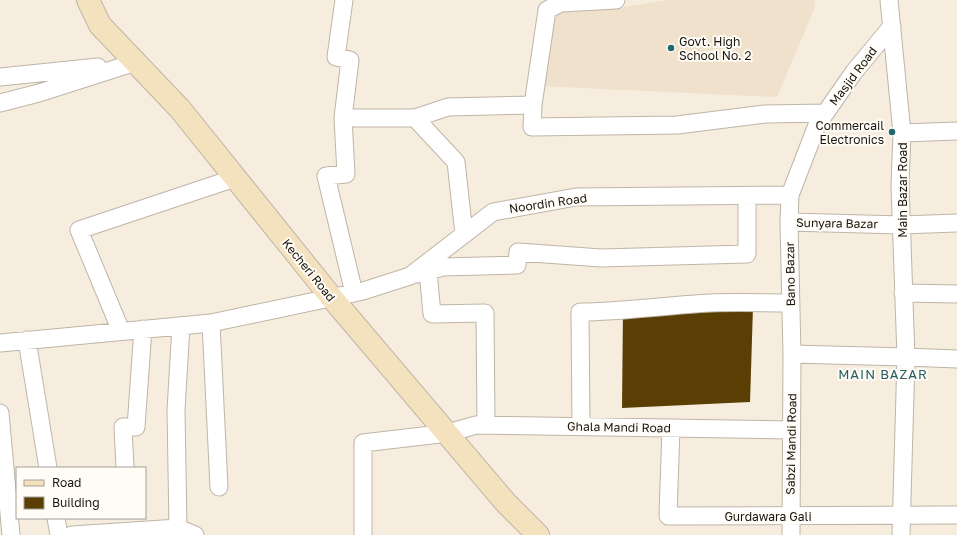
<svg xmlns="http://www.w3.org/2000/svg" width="957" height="535" viewBox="0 0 957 535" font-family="'Golos Text',sans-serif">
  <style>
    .built { fill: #efe1cb }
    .building { fill: #5a3e03 }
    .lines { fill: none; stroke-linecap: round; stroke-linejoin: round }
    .street-casing { stroke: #bfb5a7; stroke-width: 19 }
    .secondary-casing { stroke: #bfb5a7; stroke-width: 24 }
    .street { stroke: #fff; stroke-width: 17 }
    .secondary { stroke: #f4e2be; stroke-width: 22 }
    .poi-dot { fill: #1c686f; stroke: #fffbf5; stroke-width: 1.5 }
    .labels { text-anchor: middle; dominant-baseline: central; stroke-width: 4; stroke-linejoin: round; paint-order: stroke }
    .poi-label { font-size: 12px; fill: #181510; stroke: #fffbf5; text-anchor: start }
    .street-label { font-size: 12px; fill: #181510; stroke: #fffbf5 }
    .neighbourhood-label { font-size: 13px; letter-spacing: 1px; fill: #266066; stroke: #fffbf5 }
  </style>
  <rect width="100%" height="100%" fill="#f6edde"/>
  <!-- built -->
  <path class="built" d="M 668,0 L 814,0 L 815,7 L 777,97 L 540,86 L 550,10 L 624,7 Z"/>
  <!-- building -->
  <path class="building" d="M 753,307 L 750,402 L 622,408 L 623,310 Z"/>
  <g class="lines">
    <!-- street casing -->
    <g class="street-casing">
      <path id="street" d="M 344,0 L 336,57 L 350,60 L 343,118 L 346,174 L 326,176 L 354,293
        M 559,0 L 561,3 L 616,0
        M 889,0 L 902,133 L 900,185 L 906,357 L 957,359
        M 0,77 L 98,67
        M 0,103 L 39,93 L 136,62
        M 533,105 L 532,127 L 677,125 L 765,114 L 825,113
        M 343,118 L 415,118 L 456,162 L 464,234
        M 415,118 L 448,107 L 533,105 L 547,10 L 561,3
        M 902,133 L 957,131
        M 789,222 L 901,225 L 957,223
        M 428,271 L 432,314 L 485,313 L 486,425
        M 417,274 L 443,267 L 517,265 L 518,252 L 601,258 L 747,254 L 747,196
        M 903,293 L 957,294
        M 211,323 L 219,487
        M 121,331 L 79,230 L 235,178
        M 27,340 L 48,468
        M 0,343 L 211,323 L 363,291 L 410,276 L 493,212 L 576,197 L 790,195
        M 792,354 L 906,357 L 901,535
        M 0,413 L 11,535
        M 581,426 L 580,312 C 624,312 667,305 711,303 C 738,302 764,303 791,303
        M 671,428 L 668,516 L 957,515
        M 125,468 L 123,427 L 136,427 L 143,329
        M 56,518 L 59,535
        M 178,528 L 176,410 L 181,326
        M 72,535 L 178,528 L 195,535
        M 363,535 L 363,443 L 448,433 L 476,425 L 790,430
        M 791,535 L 792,354 L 789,222 L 790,195 L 817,125 L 854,72 L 892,26"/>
    </g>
    <!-- secondary casing -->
    <g class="secondary-casing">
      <path id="secondary" d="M 88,0 L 100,25 L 180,109 L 332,298 L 506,503 L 538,535"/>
    </g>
    <!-- street -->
    <use href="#street" class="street"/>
    <!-- secondary -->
    <use href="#secondary" class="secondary"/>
  </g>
  <!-- markers -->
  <g class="poi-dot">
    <circle cx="671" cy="48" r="4"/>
    <circle cx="892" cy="132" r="4"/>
  </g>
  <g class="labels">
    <!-- poi labels -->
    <g class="poi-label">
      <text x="679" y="41">Govt. High<tspan x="679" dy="14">School No. 2</tspan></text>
      <text x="884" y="125" text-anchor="end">Commercail<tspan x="884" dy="14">Electronics</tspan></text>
    </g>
    <!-- street labels -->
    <g class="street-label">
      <text transform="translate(853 76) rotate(-53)">Masjid Road</text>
      <text transform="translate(902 190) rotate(-90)">Main Bazar Road</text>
      <text transform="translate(548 203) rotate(-8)">Noordin Road</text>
      <text transform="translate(837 223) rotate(1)">Sunyara Bazar</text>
      <text transform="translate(309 270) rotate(51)">Kecheri Road</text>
      <text transform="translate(790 274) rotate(-91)">Bano Bazar</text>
      <text transform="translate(619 427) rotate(1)">Ghala Mandi Road</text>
      <text transform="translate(791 444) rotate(-89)">Sabzi Mandi Road</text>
      <text x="768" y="516">Gurdawara Gali</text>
    </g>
    <!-- neighbourhood labels -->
    <g class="neighbourhood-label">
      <text x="883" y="374">MAIN BAZAR</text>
    </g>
  </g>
  <!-- legend -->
  <rect x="16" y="467" width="130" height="52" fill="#fffbf5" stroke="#a39f99"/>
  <rect x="24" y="480" width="20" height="6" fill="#f4e2be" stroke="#a39f99"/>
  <text x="52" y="487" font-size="12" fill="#181510">Road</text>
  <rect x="24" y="497" width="20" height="12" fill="#5a3e03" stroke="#a39f99"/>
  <text x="52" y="507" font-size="12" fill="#181510">Building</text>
</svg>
